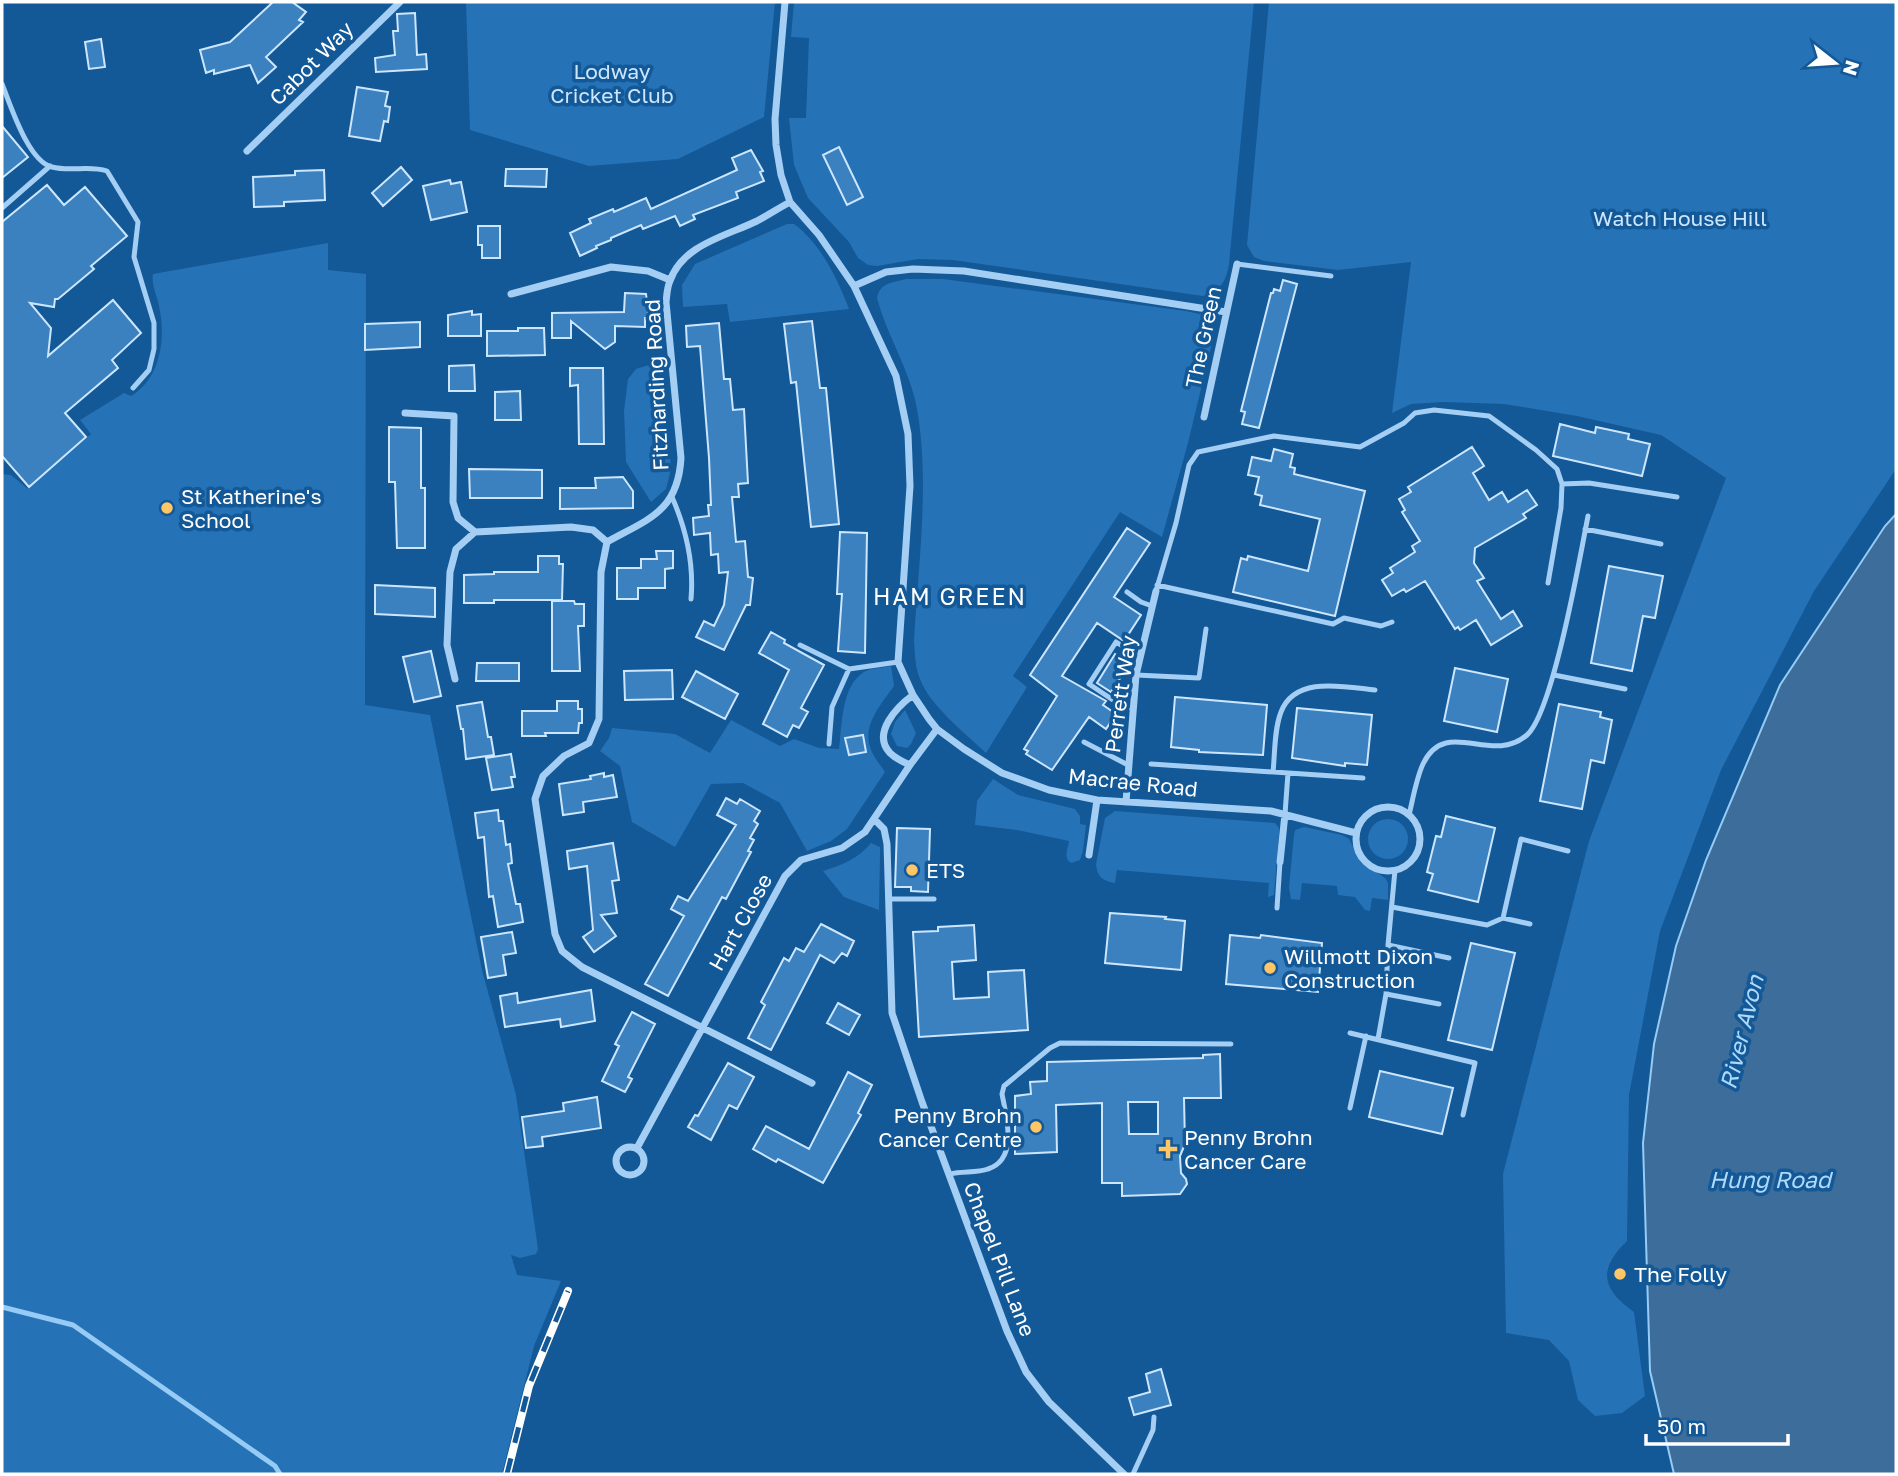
<svg xmlns="http://www.w3.org/2000/svg" width="1898" height="1476" viewBox="0 0 1898 1476" font-family="'Golos Text',sans-serif">
  <style>
    .green { fill: #2672b6 }
    .water { fill: #3d6e9b; stroke: #96cbf6; stroke-width: 2 }
    .lines { fill: none; stroke-linecap: round; stroke-linejoin: round }
    .stream { stroke: #96cbf6; stroke-width: 5 }
    .building { fill: #3c81bf; stroke: #cce6fd; stroke-width: 2; fill-rule: evenodd }
    .service { stroke: #a4cef3; stroke-width: 5 }
    .minor { stroke: #a4cef3; stroke-width: 7 }
    .rail-casing { stroke: #fff; stroke-width: 8 }
    .rail { stroke: #135897; stroke-width: 5; stroke-dasharray: 16; stroke-linecap: butt }
    .poi-dot { fill: #ffc666; stroke: #135897; stroke-width: 2.5 }
    .labels { text-anchor: middle; dominant-baseline: central; stroke-width: 7; stroke-linejoin: round; paint-order: stroke }
    .street-label { font-size: 21px; fill: #fff; stroke: #135897 }
    .park-label { font-size: 21px; fill: #cce6fd; stroke: #135897 }
    .poi-label { font-size: 21px; fill: #fff; stroke: #135897; text-anchor: start }
    .neighbourhood-label { font-size: 23px; letter-spacing: 2px; fill: #fff; stroke: #135897 }
    .water-label { font-size: 23px; font-style: italic; fill: #b0d8f9; stroke: #135897 }
  </style>
  <rect width="100%" height="100%" fill="#135897"/>
  <!-- green -->
  <path class="green" d="M 466,2 L 775,2 L 764,117 L 678,159 L 589,166 L 470,130 Z
    M 794,2 L 1254,2 L 1229,264 C 1226,282 1221,290 1203,296 L 953,260 L 918,259 L 877,266 L 868,265 L 858,258 L 849,242 L 808,198 L 794,165 L 789,118 L 806,118 L 809,38 L 791,37 Z
    M 1269,2 L 1896,2 L 1896,469 L 1814,591 L 1721,770 L 1660,931 L 1629,1095 L 1627,1241 C 1598,1269 1601,1289 1634,1312 L 1645,1396 L 1622,1413 L 1595,1416 L 1578,1400 L 1569,1361 L 1549,1340 L 1506,1333 L 1503,1174 L 1589,841 L 1726,478 L 1661,435 L 1577,416 L 1504,404 L 1443,402 L 1411,404 L 1392,413 L 1411,262 L 1338,270 L 1264,261 L 1254,257 L 1247,245 Z
    M 787,224 L 794,224 C 821,244 837,278 849,309 L 730,322 L 727,304 L 683,307 L 682,285 L 695,264 Z
    M 328,243 L 328,270 L 366,274 L 365,705 L 430,715 L 482,970 L 516,1095 L 538,1249 L 536,1254 L 520,1258 L 511,1255 L 517,1275 L 561,1281 L 534,1346 L 502,1474 L 2,1474 L 2,474 L 11,475 L 28,489 L 91,434 L 80,420 L 124,393 L 131,396 C 161,378 166,338 159,306 C 157,296 151,284 153,274 Z
    M 906,279 L 943,279 L 1186,311 L 1204,315 L 1212,326 L 1211,347 L 1188,443 L 1162,537 L 1120,512 L 1013,676 L 1027,687 L 986,753 C 965,733 930,706 920,679 C 915,667 915,654 914,641 C 918,567 930,482 917,409 C 910,370 887,336 877,298 C 880,282 893,283 906,279 Z
    M 658,362 L 663,367 L 671,469 L 666,489 L 651,502 L 626,462 L 624,411 L 628,379 L 636,369 Z
    M 891,666 L 894,686 C 880,706 859,728 873,754 C 876,760 882,767 885,772 L 847,829 L 831,841 L 807,851 L 780,803 L 743,783 L 711,784 L 675,847 L 632,822 L 620,766 L 600,751 L 609,738 L 612,728 L 675,734 L 710,753 L 731,720 L 780,746 L 794,739 L 819,748 L 839,749 C 842,726 841,686 864,672 C 870,668 883,668 891,666 Z
    M 905,710 L 916,733 L 911,744 L 907,748 L 897,746 L 891,734 L 895,722 Z
    M 993,779 L 1018,795 L 1075,809 L 1080,816 L 1080,824 L 1086,825 L 1083,851 L 1080,860 L 1071,863 C 1063,858 1068,849 1069,841 L 1017,830 L 975,825 L 977,801 Z
    M 1115,811 L 1275,823 L 1279,828 L 1279,834 L 1274,895 L 1268,897 L 1269,883 L 1117,870 L 1115,883 C 1103,881 1097,877 1096,864 L 1105,818 Z
    M1368 839a20 20 0 1 1 40 0a20 20 0 1 1-40 0Z
    M 1304,827 L 1342,835 L 1349,839 L 1361,862 L 1385,878 L 1388,883 L 1388,900 L 1372,898 L 1370,911 L 1365,910 L 1355,897 L 1338,895 L 1337,886 L 1302,883 L 1300,900 L 1291,899 L 1289,888 L 1294,835 L 1295,830 Z
    M 871,843 L 880,847 L 880,852 L 879,910 L 844,897 L 823,871 C 842,865 858,859 871,843 Z"/>
  <!-- water -->
  <path class="water" d="M 1896,514 L 1896,1474 L 1674,1474 L 1650,1371 L 1643,1143 L 1654,1044 L 1676,946 L 1706,860 L 1780,685 L 1885,526 Z"/>
  <g class="lines">
    <!-- stream -->
    <path class="stream" d="M 2,1307 L 73,1325 L 275,1466 L 280,1474"/>
  </g>
  <!-- building -->
  <path class="building" d="M 273,2 L 292,2 L 306,12 L 299,20 L 303,22 L 266,57 L 276,67 L 258,83 L 250,65 L 214,74 L 214,70 L 206,73 L 200,50 L 230,42 Z
    M 415,13 L 417,55 L 426,54 L 427,69 L 376,72 L 375,58 L 395,55 L 393,31 L 398,31 L 397,14 Z
    M 101,39 L 105,67 L 89,69 L 85,42 Z
    M 357,87 L 388,92 L 385,106 L 390,107 L 388,122 L 384,121 L 380,141 L 349,136 Z
    M 2,126 L 28,157 L 2,178 Z
    M 839,147 L 863,197 L 847,205 L 823,155 Z
    M 751,150 L 763,171 L 760,172 L 764,181 L 736,192 L 738,198 L 693,215 L 695,219 L 680,226 L 675,216 L 643,229 L 641,225 L 611,238 L 611,240 L 596,246 L 597,248 L 580,256 L 570,233 L 591,223 L 589,219 L 613,209 L 614,212 L 646,198 L 651,209 L 737,170 L 732,158 Z
    M 401,167 L 412,180 L 383,206 L 372,193 Z
    M 506,169 L 547,169 L 546,187 L 505,186 Z
    M 324,170 L 325,200 L 284,202 L 284,206 L 254,207 L 253,177 L 295,175 L 295,171 Z
    M 450,180 L 451,184 L 461,182 L 467,212 L 431,220 L 423,186 Z
    M 47,185 L 64,205 L 85,187 L 127,236 L 91,266 L 94,269 L 58,299 L 55,299 L 54,307 L 30,303 L 51,328 L 48,356 L 113,300 L 141,333 L 112,360 L 118,368 L 65,413 L 86,437 L 29,487 L 2,456 L 2,222 Z
    M 478,226 L 500,226 L 500,258 L 482,258 L 482,245 L 478,245 Z
    M 1283,280 L 1297,284 L 1259,428 L 1242,424 L 1245,412 L 1241,411 L 1271,293 L 1273,293 L 1274,289 L 1280,291 Z
    M 625,293 L 646,294 L 649,318 L 645,318 L 645,327 L 615,326 L 615,342 L 605,349 L 571,321 L 571,338 L 552,338 L 552,313 L 624,312 Z
    M 472,311 L 472,315 L 481,314 L 481,336 L 448,336 L 448,315 Z
    M 812,321 L 820,388 L 826,388 L 839,524 L 811,527 L 796,382 L 791,383 L 784,324 Z
    M 420,322 L 420,347 L 365,350 L 365,324 Z
    M 719,323 L 724,379 L 730,379 L 733,410 L 744,409 L 748,483 L 738,484 L 739,497 L 732,497 L 736,542 L 745,541 L 748,577 L 753,578 L 750,605 L 746,605 L 724,650 L 696,637 L 704,621 L 714,626 L 724,605 L 728,572 L 719,573 L 718,554 L 711,555 L 710,533 L 694,535 L 693,518 L 709,516 L 708,505 L 711,505 L 709,458 L 700,346 L 687,347 L 686,326 Z
    M 518,328 L 544,328 L 545,355 L 487,356 L 487,331 L 518,331 Z
    M 474,365 L 475,391 L 449,391 L 449,366 Z
    M 570,368 L 603,368 L 604,444 L 579,444 L 578,385 L 570,386 Z
    M 520,391 L 521,420 L 495,420 L 495,392 Z
    M 1560,424 L 1595,433 L 1596,427 L 1629,434 L 1628,439 L 1650,444 L 1642,476 L 1553,456 Z
    M 389,427 L 421,428 L 421,488 L 425,488 L 425,548 L 397,548 L 395,482 L 389,482 Z
    M 1472,447 L 1484,466 L 1473,473 L 1489,500 L 1502,492 L 1508,502 L 1527,490 L 1537,505 L 1523,514 L 1526,518 L 1475,548 L 1474,563 L 1484,578 L 1477,581 L 1501,619 L 1513,611 L 1522,626 L 1491,645 L 1476,620 L 1460,630 L 1458,627 L 1455,629 L 1425,581 L 1406,592 L 1404,589 L 1392,596 L 1382,580 L 1393,573 L 1390,568 L 1415,552 L 1412,546 L 1420,541 L 1402,512 L 1405,510 L 1399,499 L 1411,492 L 1408,487 Z
    M 1274,449 L 1293,454 L 1290,467 L 1295,468 L 1294,474 L 1365,491 L 1335,616 L 1233,592 L 1241,558 L 1247,560 L 1248,556 L 1308,571 L 1320,519 L 1260,505 L 1262,496 L 1255,494 L 1259,477 L 1248,475 L 1252,457 L 1271,461 Z
    M 469,469 L 542,470 L 542,498 L 470,498 Z
    M 623,477 L 633,491 L 633,508 L 560,509 L 560,488 L 596,488 L 595,478 Z
    M 1127,528 L 1150,543 L 1114,597 L 1141,615 L 1124,641 L 1097,623 L 1062,676 L 1106,701 L 1103,705 L 1116,714 L 1106,729 L 1089,717 L 1052,770 L 1026,754 L 1028,751 L 1024,749 L 1057,696 L 1030,675 Z
    M 840,532 L 867,533 L 865,653 L 838,651 L 842,594 L 837,594 Z
    M 656,551 L 673,551 L 673,568 L 665,569 L 665,588 L 638,588 L 638,599 L 617,599 L 617,568 L 641,568 L 641,559 L 657,559 Z
    M 538,556 L 559,556 L 559,564 L 563,564 L 562,600 L 494,600 L 494,603 L 464,603 L 464,575 L 494,574 L 494,572 L 538,572 Z
    M 1609,566 L 1663,576 L 1655,618 L 1643,616 L 1632,671 L 1591,663 Z
    M 375,585 L 435,588 L 435,617 L 375,614 Z
    M 552,601 L 574,601 L 575,604 L 584,604 L 584,626 L 578,626 L 580,671 L 552,671 Z
    M 771,632 L 785,640 L 784,643 L 824,665 L 801,708 L 808,712 L 799,728 L 793,725 L 787,737 L 763,724 L 789,670 L 759,653 Z
    M 431,651 L 441,696 L 414,702 L 403,657 Z
    M 1115,654 L 1130,663 L 1111,692 L 1097,683 Z
    M 477,663 L 519,663 L 519,681 L 476,681 Z
    M 1455,668 L 1508,679 L 1497,732 L 1444,721 Z
    M 672,670 L 673,699 L 625,700 L 624,671 Z
    M 696,671 L 738,694 L 725,719 L 682,697 Z
    M 1175,697 L 1267,705 L 1263,755 L 1199,752 L 1199,750 L 1171,747 Z
    M 557,701 L 578,701 L 578,709 L 582,709 L 582,723 L 579,723 L 578,733 L 545,733 L 546,736 L 522,736 L 522,711 L 557,711 Z
    M 482,702 L 488,737 L 491,737 L 494,755 L 466,759 L 463,729 L 461,729 L 457,706 Z
    M 1559,704 L 1601,712 L 1600,717 L 1612,720 L 1604,763 L 1591,760 L 1582,809 L 1540,801 Z
    M 1297,708 L 1372,715 L 1367,765 L 1345,763 L 1345,766 L 1292,758 Z
    M 863,735 L 866,752 L 849,755 L 845,738 Z
    M 511,754 L 515,777 L 511,777 L 513,787 L 492,790 L 486,758 Z
    M 604,773 L 604,777 L 613,775 L 617,797 L 583,802 L 584,812 L 563,815 L 559,784 L 591,779 L 590,776 Z
    M 726,798 L 737,804 L 740,799 L 760,811 L 754,821 L 758,824 L 750,838 L 754,840 L 748,851 L 751,852 L 726,899 L 722,897 L 668,996 L 645,984 L 684,916 L 671,909 L 678,896 L 688,901 L 736,825 L 717,815 Z
    M 498,810 L 499,821 L 503,821 L 506,845 L 510,844 L 512,863 L 508,864 L 516,904 L 520,904 L 523,922 L 498,927 L 493,896 L 489,897 L 484,837 L 478,838 L 475,813 Z
    M 1446,816 L 1495,828 L 1478,902 L 1428,890 L 1433,874 L 1427,872 L 1436,836 L 1441,837 Z
    M 897,828 L 930,829 L 928,892 L 911,891 L 911,887 L 895,887 Z
    M 613,843 L 619,880 L 612,881 L 617,913 L 601,915 L 616,936 L 594,952 L 583,937 L 593,930 L 587,866 L 569,869 L 567,851 Z
    M 1110,913 L 1166,917 L 1165,919 L 1185,921 L 1181,970 L 1105,963 Z
    M 821,924 L 854,941 L 847,956 L 842,953 L 834,963 L 820,955 L 771,1050 L 748,1038 L 765,1005 L 761,1002 L 784,958 L 789,961 L 796,948 L 804,952 Z
    M 974,925 L 976,960 L 952,962 L 954,999 L 989,997 L 988,972 L 1024,970 L 1028,1030 L 919,1037 L 913,932 L 938,931 L 938,927 Z
    M 512,932 L 516,953 L 503,955 L 506,975 L 488,978 L 481,937 Z
    M 1230,935 L 1260,938 L 1261,935 L 1322,943 L 1318,992 L 1226,984 Z
    M 1471,943 L 1515,953 L 1492,1050 L 1448,1040 Z
    M 591,990 L 595,1021 L 561,1027 L 560,1019 L 505,1027 L 500,996 L 517,993 L 518,1003 Z
    M 838,1003 L 860,1015 L 849,1035 L 827,1023 Z
    M 632,1012 L 655,1024 L 628,1077 L 632,1079 L 625,1092 L 602,1081 L 619,1046 L 615,1044 Z
    M 1220,1054 L 1221,1098 L 1184,1098 L 1185,1144 L 1180,1156 L 1181,1173 L 1186,1179 L 1187,1184 L 1180,1194 L 1122,1196 L 1122,1183 L 1102,1183 L 1102,1103 L 1056,1105 L 1057,1152 L 1015,1154 L 1015,1096 L 1031,1094 L 1030,1082 L 1047,1081 L 1047,1062 L 1203,1058 L 1203,1055 ZM 1128,1102 L 1158,1102 L 1158,1134 L 1129,1134 Z
    M 728,1063 L 754,1077 L 737,1109 L 729,1105 L 711,1140 L 688,1127 L 695,1115 L 698,1116 Z
    M 1380,1071 L 1453,1088 L 1442,1134 L 1369,1117 Z
    M 848,1072 L 872,1085 L 858,1113 L 861,1115 L 823,1183 L 778,1159 L 776,1162 L 753,1149 L 766,1126 L 809,1149 Z
    M 597,1097 L 601,1128 L 542,1137 L 543,1146 L 526,1148 L 522,1117 L 564,1111 L 563,1103 Z
    M 1161,1369 L 1171,1405 L 1134,1415 L 1129,1398 L 1150,1392 L 1146,1374 Z"/>
  <g class="lines">
    <!-- service -->
    <path class="service" d="M 2,84 C 11,106 28,161 52,167 C 70,172 89,165 107,171 L 138,222 L 134,257 L 154,323 L 154,349 L 149,370 L 133,388
      M 2,208 L 50,166
      M 1237,264 L 1331,276
      M 1562,484 L 1589,483 L 1677,497
      M 672,497 C 686,529 694,565 691,599
      M 1585,529 L 1661,544
      M 1157,585 L 1333,624 L 1344,618 L 1381,626 L 1392,622
      M 1156,591 L 1176,523 L 1189,465 L 1198,452 L 1274,436 L 1360,447 L 1404,423 L 1415,413 L 1434,410 L 1489,416 L 1536,450 L 1557,469 L 1562,484 L 1561,508 L 1548,583
      M 1127,592 L 1141,602 L 1152,606
      M 800,645 L 849,669 L 898,662
      M 1136,675 L 1199,678 L 1206,629
      M 1554,675 L 1625,689
      M 1133,708 L 1122,706 L 1089,684 L 1116,642 L 1140,657
      M 1084,742 L 1128,765
      M 829,744 L 832,707 L 849,669
      M 1151,764 L 1363,778
      M 1273,772 C 1275,754 1274,730 1281,712 C 1295,675 1345,687 1375,690
      M 1285,814 L 1288,773
      M 1409,815 C 1413,799 1416,779 1423,764 C 1446,716 1491,766 1527,735 C 1553,712 1580,557 1588,516
      M 889,899 L 934,899
      M 1392,907 L 1487,925 L 1503,918 L 1530,924
      M 1277,908 L 1280,862
      M 1503,918 L 1521,839 L 1568,851
      M 1388,945 L 1449,958
      M 1386,994 L 1439,1004
      M 1350,1033 L 1475,1063 L 1463,1115
      M 1378,1039 L 1386,994 L 1388,945 L 1395,870
      M 1350,1108 L 1366,1036
      M 950,1174 C 962,1171 977,1173 988,1169 C 1019,1159 1006,1116 1002,1094 L 1004,1086 L 1050,1048 L 1060,1043 L 1231,1044
      M 1133,1474 L 1153,1430 L 1154,1417"/>
    <!-- minor -->
    <path class="minor" d="M 785,2 L 775,119 L 776,145 L 781,175 L 790,202 L 819,235 L 854,286 L 896,376 L 908,434 L 910,486 L 898,662 L 913,695 L 929,719 L 937,729 L 964,749 L 1002,773 L 1049,790 L 1097,800 L 1271,811 L 1356,833
      M 247,151 L 400,2
      M 790,202 C 779,208 768,215 757,221 C 726,236 682,245 670,281 C 667,287 667,295 666,302 L 681,458 C 678,512 648,519 607,542 L 601,572 L 599,719 L 589,743 L 564,756 L 543,776 L 535,799 L 555,934 L 562,951 L 582,967 L 812,1083
      M 854,286 L 886,272 L 913,269 L 964,271 L 1226,312
      M 511,294 L 611,267 L 648,271 L 670,280
      M 405,413 L 454,416 L 453,502 L 458,518 L 475,532 L 571,527 L 593,530 L 607,542
      M 1204,417 L 1237,264
      M 455,679 L 447,645 L 450,572 L 456,549 L 475,532
      M 910,765 C 903,762 895,758 890,753 C 871,733 898,706 913,695
      M 1126,802 L 1136,675 L 1156,591
      M1356 839a32 32 0 1 1 64 0a32 32 0 1 1-64 0Z
      M 874,819 L 884,829 L 887,844 L 892,1013 L 922,1102 L 1007,1331 L 1026,1372 L 1049,1402 L 1124,1474
      M 1089,855 L 1097,800
      M 1280,862 L 1285,814
      M616 1161a14 14 0 1 1 28 0a14 14 0 1 1-28 0Z
      M 637,1148 L 785,876 L 801,860 L 842,848 L 865,832 L 910,765 L 937,729"/>
    <!-- rail casing -->
    <g class="rail-casing">
      <path id="rail" d="M 507,1474 L 529,1386 L 568,1291"/>
    </g>
    <!-- rail -->
    <use href="#rail" class="rail"/>
  </g>
  <!-- markers -->
  <g class="poi-dot">
    <circle cx="167" cy="508" r="7"/>
    <circle cx="912" cy="870" r="7"/>
    <circle cx="1270" cy="968" r="7"/>
    <circle cx="1036" cy="1127" r="7"/>
    <path d="M1164.5 1138.5h7v7h7v7h-7v7h-7v-7h-7v-7h7z"/>
    <circle cx="1620" cy="1274" r="7"/>
  </g>
  <g class="labels">
    <!-- street labels -->
    <g class="street-label">
      <text transform="translate(311 63) rotate(-45)">Cabot Way</text>
      <text transform="translate(1203 337) rotate(-78)">The Green</text>
      <text transform="translate(656 385) rotate(-93)">Fitzharding Road</text>
      <text transform="translate(1120 694) rotate(-82)">Perrett Way</text>
      <text transform="translate(1133 782) rotate(6)">Macrae Road</text>
      <text transform="translate(740 922) rotate(-61)">Hart Close</text>
      <text transform="translate(1000 1259) rotate(69)">Chapel Pill Lane</text>
    </g>
    <!-- park labels -->
    <g class="park-label">
      <text x="612" y="71">Lodway<tspan x="612" dy="24">Cricket Club</tspan></text>
      <text x="1680" y="218">Watch House Hill</text>
    </g>
    <!-- poi labels -->
    <g class="poi-label">
      <text x="181" y="496">St Katherine's<tspan x="181" dy="24">School</tspan></text>
      <text x="926" y="870">ETS</text>
      <text x="1284" y="956">Willmott Dixon<tspan x="1284" dy="24">Construction</tspan></text>
      <text x="1022" y="1115" text-anchor="end">Penny Brohn<tspan x="1022" dy="24">Cancer Centre</tspan></text>
      <text x="1184" y="1137">Penny Brohn<tspan x="1184" dy="24">Cancer Care</tspan></text>
      <text x="1634" y="1274">The Folly</text>
    </g>
    <!-- neighbourhood labels -->
    <g class="neighbourhood-label">
      <text x="950" y="596">HAM GREEN</text>
    </g>
    <!-- water labels -->
    <g class="water-label">
      <text transform="translate(1741 1032) rotate(-76)">River Avon</text>
      <text x="1770" y="1179">Hung Road</text>
    </g>
  </g>
  <!-- border -->
  <rect width="1898" height="1476" fill="none" stroke="#ffffff" stroke-width="7"/>
  <!-- north arrow -->
  <g transform="translate(1835 63) rotate(107)" stroke="#135897" stroke-width="5" paint-order="stroke">
  <path d="M0-5L12 26L0 18L-12 26Z" fill="#ffffff"/>
  <text y="-10" font-size="19" font-weight="bold" text-anchor="middle" fill="#ffffff">N</text>
  </g>
  <!-- scale -->
  <path d="M1646 1434v10h142v-10" fill="none" stroke="#ffffff" stroke-width="3.5"/>
  <text x="1657" y="1434" font-size="21" fill="#ffffff" stroke="#135897" stroke-width="5" paint-order="stroke">50 m</text>
</svg>
